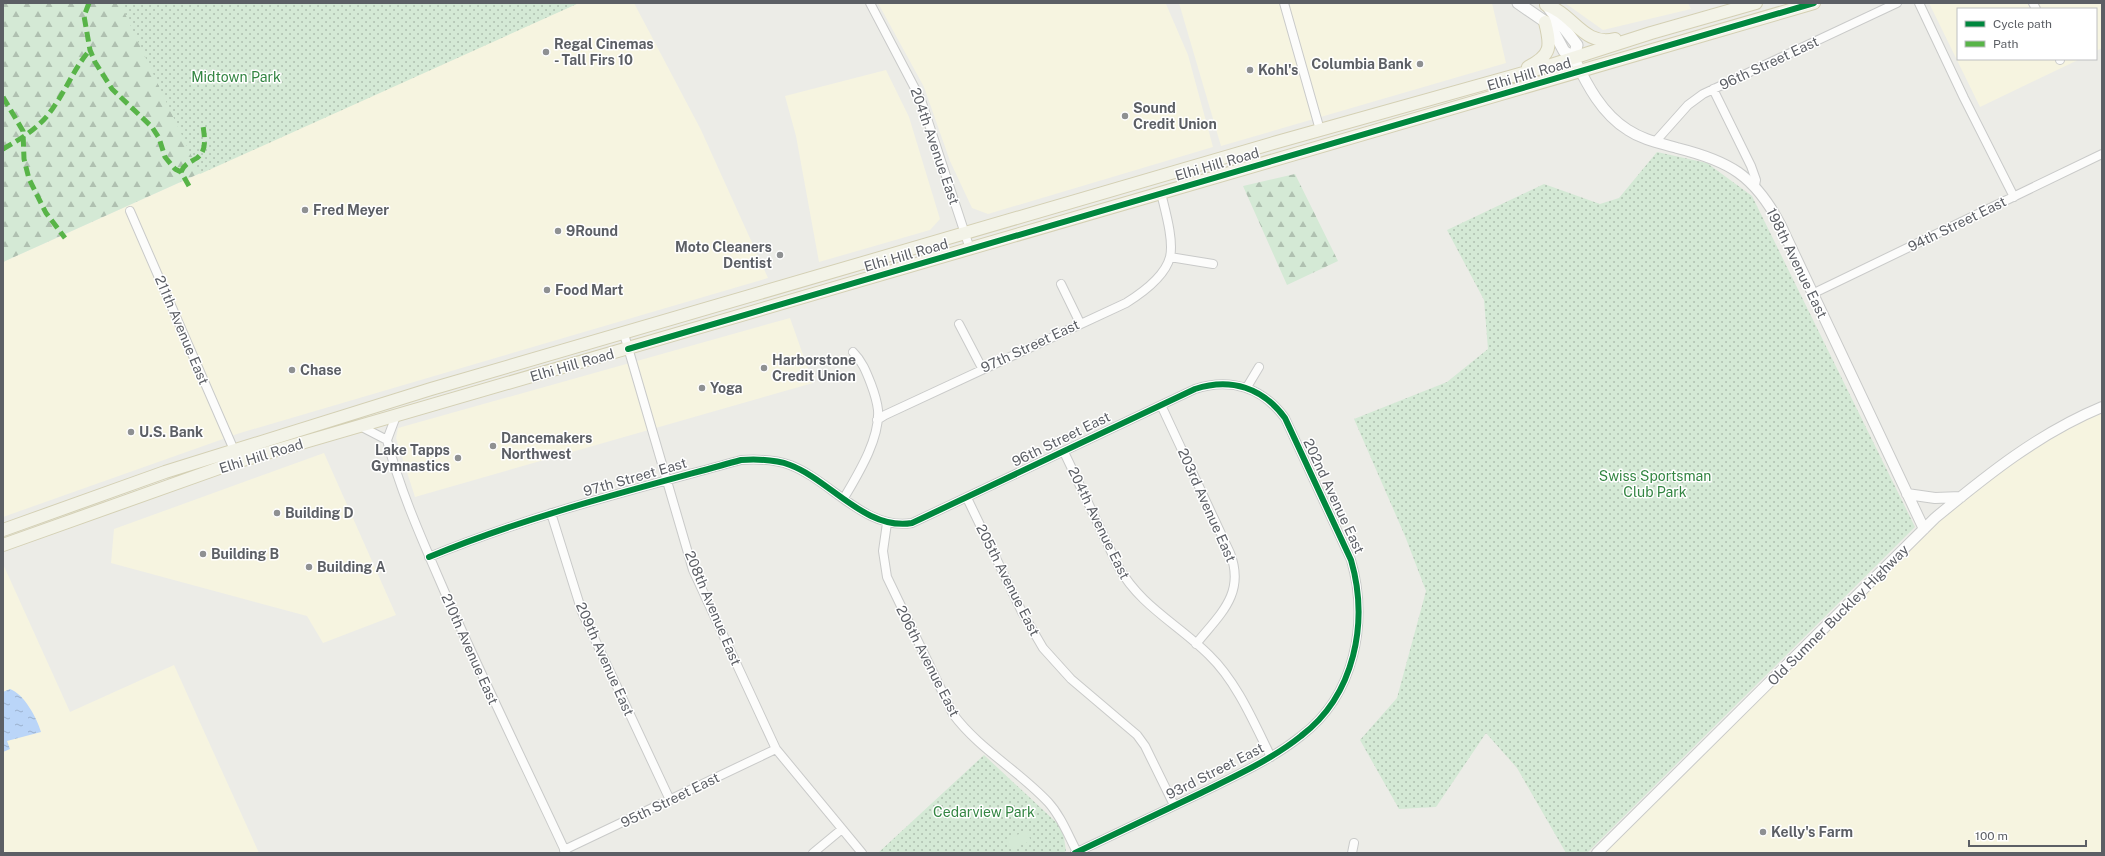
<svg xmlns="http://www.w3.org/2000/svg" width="2105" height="856" viewBox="0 0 2105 856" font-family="'Public Sans',sans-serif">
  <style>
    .commercial { fill: #f6f4e0 }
    .forest { fill: url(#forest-firs) }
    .park { fill: url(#park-dots) }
    .garden { fill: #d4e9d5 }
    .water { fill: url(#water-ripples) }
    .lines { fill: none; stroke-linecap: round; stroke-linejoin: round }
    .minor-casing { stroke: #c9cac9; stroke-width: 10 }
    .tertiary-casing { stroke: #c9cac9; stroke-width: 12 }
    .secondary-casing { stroke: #c9cac9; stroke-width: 13 }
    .primary-casing { stroke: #d4d0b4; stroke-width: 14 }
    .minor { stroke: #fcfcfb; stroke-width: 8 }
    .tertiary { stroke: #fcfcfb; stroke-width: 10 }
    .secondary { stroke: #fcfcfb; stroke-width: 11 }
    .primary { stroke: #f3f3e8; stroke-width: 12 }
    .quiet { stroke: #58b448; stroke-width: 5; stroke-dasharray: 10 5; stroke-linecap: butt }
    .cycleway-casing { stroke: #fff; stroke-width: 8 }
    .cycleway { stroke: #00873e; stroke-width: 6 }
    .poi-dot { fill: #8e9092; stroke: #fff; stroke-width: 1.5 }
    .labels { text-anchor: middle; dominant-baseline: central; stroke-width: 3; stroke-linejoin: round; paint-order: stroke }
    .poi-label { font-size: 14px; font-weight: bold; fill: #5c5f65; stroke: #fff; text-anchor: start }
    .street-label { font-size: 14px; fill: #5c5f65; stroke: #fff }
    .park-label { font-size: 14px; fill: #338542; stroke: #fff }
  </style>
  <defs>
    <pattern id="forest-firs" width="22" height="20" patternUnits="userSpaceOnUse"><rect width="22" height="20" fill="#d4e9d5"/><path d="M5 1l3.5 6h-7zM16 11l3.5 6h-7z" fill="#afc0b0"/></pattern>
    <pattern id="park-dots" width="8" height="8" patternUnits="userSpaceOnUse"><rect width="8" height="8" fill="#d4e9d5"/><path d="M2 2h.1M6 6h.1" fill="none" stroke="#afc0b0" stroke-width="1.8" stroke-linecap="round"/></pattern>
    <pattern id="water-ripples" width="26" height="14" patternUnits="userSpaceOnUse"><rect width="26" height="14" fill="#bad5f8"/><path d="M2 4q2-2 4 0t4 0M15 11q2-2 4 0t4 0" fill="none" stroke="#9ab0cc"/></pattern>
  </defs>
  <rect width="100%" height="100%" fill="#ecece7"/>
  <!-- commercial -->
  <path class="commercial" d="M 578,3 L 634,3 L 701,130 L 768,278 L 240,433 L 3,517 L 3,262 Z
    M 878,3 L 1170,3 L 1166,4 L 1188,55 L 1213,147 L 988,214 L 972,208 L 950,161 L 924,87 Z
    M 1179,3 L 1492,3 L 1506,63 L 1221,146 Z
    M 1565,3 L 1688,3 L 1691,9 L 1603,30 Z
    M 1929,3 L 2102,3 L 2102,48 L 2096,51 L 2096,9 L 1958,9 L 1958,59 L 2080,59 L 1980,107 Z
    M 886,70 L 909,117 L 940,219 L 930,230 L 819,262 L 796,136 L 785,96 Z
    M 790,318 L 813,383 L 415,497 L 396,438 L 398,428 Z
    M 2102,407 L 2102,853 L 1597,853 L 1978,482 Z
    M 324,453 L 396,615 L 323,643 L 307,616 L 111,563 L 114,529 Z
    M 3,564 L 70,712 L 174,665 L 259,853 L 5,853 L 3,849 Z"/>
  <!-- forest -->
  <path class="forest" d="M 3,3 L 578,3 L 3,262 Z
    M 1295,174 L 1338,261 L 1287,285 L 1243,186 Z"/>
  <!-- park -->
  <path class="park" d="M 120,3 L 579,3 L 200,174 Z
    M 1657,152 L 1707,163 L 1752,196 L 1915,527 L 1587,853 L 1566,853 L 1517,768 L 1486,733 L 1436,807 L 1399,809 L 1360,740 L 1397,698 L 1426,591 L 1405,536 L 1354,419 L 1447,382 L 1488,349 L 1484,300 L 1447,230 L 1544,184 L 1600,204 L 1619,198 Z
    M 984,755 L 1057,823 L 1063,831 L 1066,851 L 1063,853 L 878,853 Z"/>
  <!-- garden -->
  <path class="garden" d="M 1027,831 L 1031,841 L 1010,849 L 1006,839 Z"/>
  <!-- water -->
  <path class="water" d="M 10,689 C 24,694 37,718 41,732 L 7,741 L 10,749 L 3,752 L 3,692 Z"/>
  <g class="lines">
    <!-- minor casing -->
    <g class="minor-casing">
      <path id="minor" d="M 870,3 L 921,100 L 970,249
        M 1284,3 L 1320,130
        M 1919,3 L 1964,98 L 2014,197
        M 2033,3 L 2036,9
        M 2060,59 L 2060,60
        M 1713,89 L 1751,166 L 1756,180 L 1755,185
        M 1655,142 L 1688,105 L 1703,94 L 1897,3
        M 130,211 L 234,450
        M 1170,257 L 1213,264
        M 1061,284 L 1080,323
        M 1812,294 L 2102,154
        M 959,324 L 982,368
        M 624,334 L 693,570 L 776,749 L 862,853
        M 1247,387 L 1259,367
        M 1161,405 L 1230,553 C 1246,594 1219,615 1196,644
        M 877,420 L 885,415 L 1126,303 C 1142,293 1165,277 1170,257 C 1174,240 1165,210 1161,193
        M 360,426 L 387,440 L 396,416
        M 387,440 C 401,494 424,544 446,595 C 484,682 526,767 566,853
        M 1064,452 L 1118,566 C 1140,606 1178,624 1209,655 C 1237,682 1254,723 1271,757
        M 844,498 C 858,474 880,439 878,410 C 877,401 874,392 871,384 C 866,371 862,361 853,352
        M 967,498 L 1022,612 L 1043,648 L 1071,679 L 1137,735 L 1145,746 L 1174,805
        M 551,513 L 582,612 L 670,800
        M 887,523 L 883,551 L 887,577 L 953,714 C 979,749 1018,770 1048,802 C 1061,816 1068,835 1077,852
        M 429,557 C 530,515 636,489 741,460 C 758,459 774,459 790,465 C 830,480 866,531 912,523 L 1195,389 C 1231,377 1263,388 1285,418 L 1351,560 C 1369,622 1355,695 1301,736 C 1271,760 1235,776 1201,793 C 1159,813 1117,833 1075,853
        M 564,850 L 776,749
        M 813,853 L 842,829
        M 1352,853 L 1354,843"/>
    </g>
    <!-- tertiary casing -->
    <g class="tertiary-casing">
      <path id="tertiary" d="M 1574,58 C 1587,85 1602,114 1628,130 C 1643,140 1660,143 1677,148 C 1729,161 1754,175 1780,224 L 1924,529
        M 1907,494 L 1935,498 L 1961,497
        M 1597,853 L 1935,518 C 1987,475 2039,433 2102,407"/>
    </g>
    <!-- secondary casing -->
    <g class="secondary-casing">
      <path id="secondary" d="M 1518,3 L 1550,25 L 1564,51 L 1574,58 L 1577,45 L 1548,7"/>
    </g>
    <!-- primary casing -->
    <g class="primary-casing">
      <path id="primary" d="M 1546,5 C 1573,13 1583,47 1615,39
        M 1528,67 C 1552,55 1551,46 1545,22
        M 3,530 L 165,472 L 431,389 L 1277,142 L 1548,66 L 1651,33 L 1756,3
        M 3,545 L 236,462 L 1814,3"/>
    </g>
    <!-- minor -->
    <use href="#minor" class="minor"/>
    <!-- tertiary -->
    <use href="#tertiary" class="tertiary"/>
    <!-- secondary -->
    <use href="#secondary" class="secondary"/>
    <!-- primary -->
    <use href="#primary" class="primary"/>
    <!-- quiet -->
    <path class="quiet" d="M 89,3 L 84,16 L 90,50 L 95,62 L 112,89 L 152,127 L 159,138 L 165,157 L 175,169 L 181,172 L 189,186
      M 3,97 L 23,131 L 24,159 L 29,179 L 46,213 L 65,238
      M 3,149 C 24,137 42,126 55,105 C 68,86 75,67 90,50
      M 181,172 C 185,163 189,163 197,158 C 208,150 204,136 203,125"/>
    <!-- cycleway casing -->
    <g class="cycleway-casing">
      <path id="cycleway" d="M 628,349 L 1814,3
        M 429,557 C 530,515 636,489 741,460 C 758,459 774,459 790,465 C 830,480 866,531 912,523 L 1195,389 C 1231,377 1263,388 1285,418 L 1351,560 C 1369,622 1355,695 1301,736 C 1271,760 1235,776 1201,793 C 1159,813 1117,833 1075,853"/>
    </g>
    <!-- cycleway -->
    <use href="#cycleway" class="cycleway"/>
  </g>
  <!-- markers -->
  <g class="poi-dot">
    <circle cx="546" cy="52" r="4"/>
    <circle cx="1420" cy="64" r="4"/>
    <circle cx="1250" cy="70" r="4"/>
    <circle cx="1125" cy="116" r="4"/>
    <circle cx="305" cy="210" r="4"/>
    <circle cx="558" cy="231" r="4"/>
    <circle cx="780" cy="255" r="4"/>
    <circle cx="547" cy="290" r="4"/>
    <circle cx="764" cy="368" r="4"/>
    <circle cx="292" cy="370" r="4"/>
    <circle cx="702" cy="388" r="4"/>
    <circle cx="131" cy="432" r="4"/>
    <circle cx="493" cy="446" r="4"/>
    <circle cx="458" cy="458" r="4"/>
    <circle cx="277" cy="513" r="4"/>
    <circle cx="203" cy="554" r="4"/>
    <circle cx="309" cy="567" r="4"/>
    <circle cx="1763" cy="832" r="4"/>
  </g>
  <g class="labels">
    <!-- poi labels -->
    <g class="poi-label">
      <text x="554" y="44">Regal Cinemas<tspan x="554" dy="16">- Tall Firs 10</tspan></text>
      <text x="1412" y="64" text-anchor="end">Columbia Bank</text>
      <text x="1258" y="70">Kohl's</text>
      <text x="1133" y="108">Sound<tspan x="1133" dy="16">Credit Union</tspan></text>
      <text x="313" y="210">Fred Meyer</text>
      <text x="566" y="231">9Round</text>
      <text x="772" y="247" text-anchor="end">Moto Cleaners<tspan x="772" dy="16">Dentist</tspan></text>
      <text x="555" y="290">Food Mart</text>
      <text x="772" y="360">Harborstone<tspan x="772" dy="16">Credit Union</tspan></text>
      <text x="300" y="370">Chase</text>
      <text x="710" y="388">Yoga</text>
      <text x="139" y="432">U.S. Bank</text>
      <text x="501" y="438">Dancemakers<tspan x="501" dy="16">Northwest</tspan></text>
      <text x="450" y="450" text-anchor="end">Lake Tapps<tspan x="450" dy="16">Gymnastics</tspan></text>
      <text x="285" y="513">Building D</text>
      <text x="211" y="554">Building B</text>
      <text x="317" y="567">Building A</text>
      <text x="1771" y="832">Kelly's Farm</text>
    </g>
    <!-- street labels -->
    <g class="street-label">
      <text transform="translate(1769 63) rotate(-25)">96th Street East</text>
      <text transform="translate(1529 74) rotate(-16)">Elhi Hill Road</text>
      <text transform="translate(935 146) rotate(71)">204th Avenue East</text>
      <text transform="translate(1217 164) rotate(-16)">Elhi Hill Road</text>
      <text transform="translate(1957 224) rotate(-26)">94th Street East</text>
      <text transform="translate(906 255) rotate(-16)">Elhi Hill Road</text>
      <text transform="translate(1797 263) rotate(64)">198th Avenue East</text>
      <text transform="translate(182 330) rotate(67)">211th Avenue East</text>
      <text transform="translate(1030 346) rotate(-25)">97th Street East</text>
      <text transform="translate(572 365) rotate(-16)">Elhi Hill Road</text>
      <text transform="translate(1061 439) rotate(-26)">96th Street East</text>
      <text transform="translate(261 456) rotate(-17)">Elhi Hill Road</text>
      <text transform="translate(635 477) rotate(-16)">97th Street East</text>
      <text transform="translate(1334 496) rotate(65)">202nd Avenue East</text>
      <text transform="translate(1207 505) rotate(66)">203rd Avenue East</text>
      <text transform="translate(1099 523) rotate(64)">204th Avenue East</text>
      <text transform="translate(1008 580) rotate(63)">205th Avenue East</text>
      <text transform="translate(713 608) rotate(67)">208th Avenue East</text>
      <text transform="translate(1838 615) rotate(-45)">Old Sumner Buckley Highway</text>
      <text transform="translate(470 649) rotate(66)">210th Avenue East</text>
      <text transform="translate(605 659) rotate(66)">209th Avenue East</text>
      <text transform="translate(928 661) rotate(63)">206th Avenue East</text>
      <text transform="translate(1215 771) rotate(-27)">93rd Street East</text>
      <text transform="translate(670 800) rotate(-26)">95th Street East</text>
    </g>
    <!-- park labels -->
    <g class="park-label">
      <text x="236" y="77">Midtown Park</text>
      <text x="1655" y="476">Swiss Sportsman<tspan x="1655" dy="16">Club Park</tspan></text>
      <text x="984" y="812">Cedarview Park</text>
    </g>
  </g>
  <!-- border -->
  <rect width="2105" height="856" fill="none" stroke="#5c5f65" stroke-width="8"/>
  <!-- legend -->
  <rect x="1957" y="8" width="140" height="52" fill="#ffffff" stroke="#bebfc1"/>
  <rect x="1965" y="21" width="20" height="6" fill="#00873e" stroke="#bebfc1"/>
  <text x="1993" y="28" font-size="12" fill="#5c5f65">Cycle path</text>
  <rect x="1965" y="41" width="20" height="6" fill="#58b448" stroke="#bebfc1"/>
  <text x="1993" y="48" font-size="12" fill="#5c5f65">Path</text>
  <!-- scale -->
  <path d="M1969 840v6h117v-6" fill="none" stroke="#5c5f65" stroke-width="2"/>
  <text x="1975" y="840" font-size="12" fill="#5c5f65" stroke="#ffffff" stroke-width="3" paint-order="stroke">100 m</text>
</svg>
